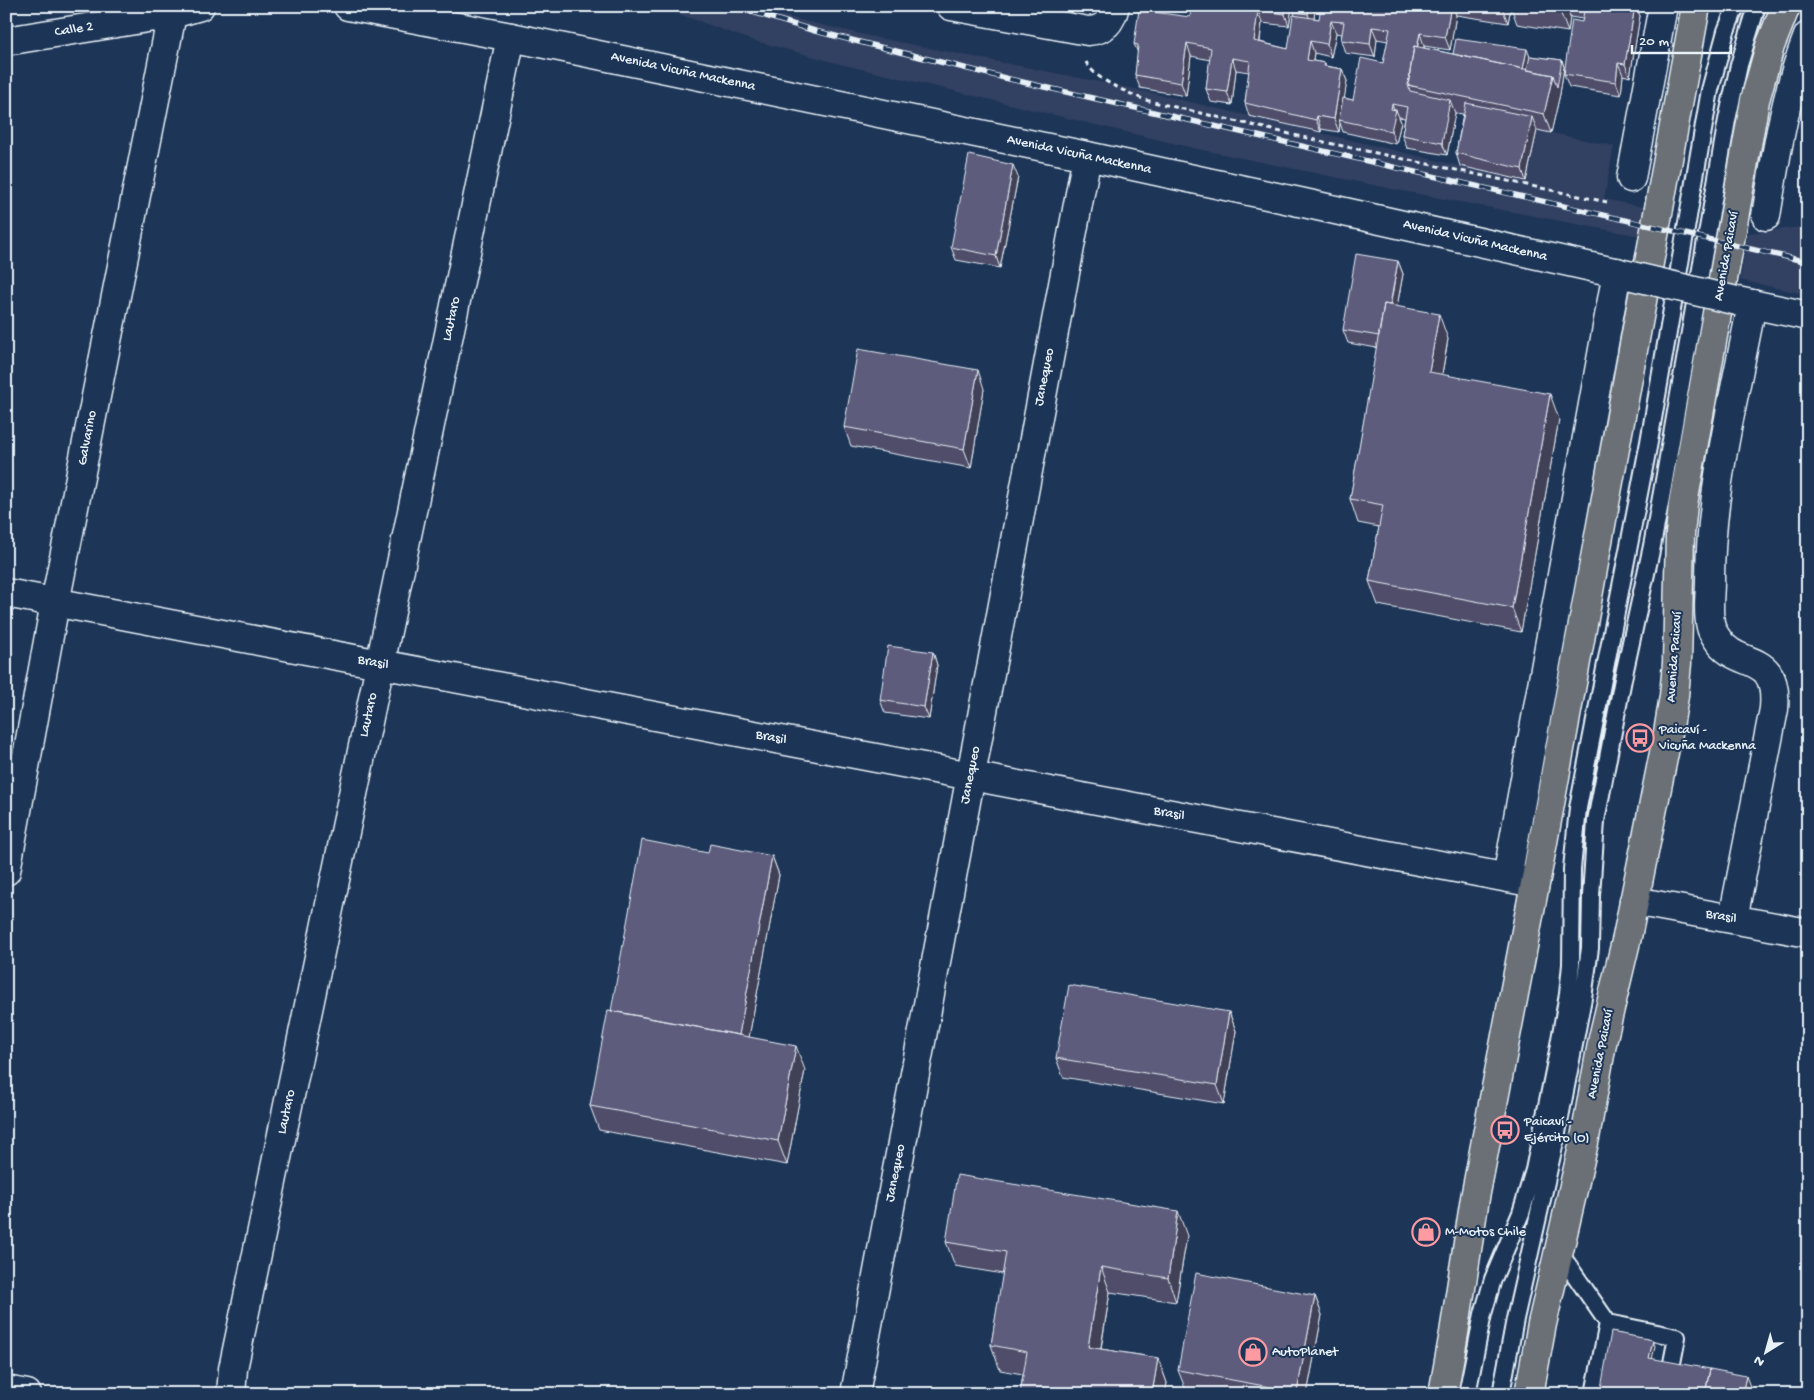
<svg xmlns="http://www.w3.org/2000/svg" width="1814" height="1400" viewBox="0 0 1814 1400" font-family="'Gochi Hand',sans-serif">
  <style>
    .built { fill: #304062 }
    .lines { fill: none; stroke-linecap: round; stroke-linejoin: round }
    .lane-casing { stroke: #e8f1f8; stroke-width: 20 }
    .street-casing { stroke: #e8f1f8; stroke-width: 31 }
    .secondary-casing { stroke: #e8f1f8; stroke-width: 31 }
    .primary-casing { stroke: #e8f1f8; stroke-width: 31 }
    .path { stroke: #e8f1f8; stroke-width: 3; stroke-dasharray: 5 4; stroke-linecap: butt }
    .lane { stroke: #1d3557; stroke-width: 16 }
    .street { stroke: #1d3557; stroke-width: 28 }
    .secondary { stroke: #1d3557; stroke-width: 28 }
    .primary { stroke: #6a7074; stroke-width: 28 }
    .rail-casing { stroke: #e8f1f8; stroke-width: 5.5 }
    .rail { stroke: #1d3557; stroke-width: 4; stroke-dasharray: 11; stroke-linecap: butt }
    .secondary-bridge-casing { stroke: #e8f1f8; stroke-width: 31; stroke-linecap: butt }
    .secondary-bridge { stroke: #1d3557; stroke-width: 28 }
    .wall { fill: #504e6a; stroke: #e8f1f8; fill-rule: evenodd }
    .shaded-wall { fill: #414056; stroke: #e8f1f8 }
    .building { fill: #5d5b7b; stroke: #e8f1f8 }
    .labels { text-anchor: middle; dominant-baseline: central; stroke-width: 4; stroke-linejoin: round; paint-order: stroke }
    .street-label { font-size: 14px; fill: #e8f1f8; stroke: #1d3557 }
    .poi-label { font-size: 14px; fill: #e8f1f8; stroke: #1d3557; text-anchor: start }
  </style>
  <rect width="100%" height="100%" fill="#1d3557"/>
  <filter id="ink" filterUnits="userSpaceOnUse"><feTurbulence type="fractalNoise" baseFrequency=".02" numOctaves="2"/><feDisplacementMap in="SourceGraphic" scale="10" xChannelSelector="R" yChannelSelector="G"/><feConvolveMatrix kernelMatrix="1 2 1 2 8 2 1 2 1" color-interpolation-filters="sRGB"/></filter>
  <g filter="url(#ink)">
    <!-- built -->
    <path class="built" d="M 656,6 L 749,6 L 783,16 L 874,37 L 1135,89 L 1490,173 L 1500,122 L 1614,146 L 1604,199 L 1644,207 L 1639,236 L 1402,191 L 1197,149 L 840,64 L 751,40 Z
      M 1800,227 L 1808,229 L 1808,295 L 1740,280 L 1748,233 Z"/>
    <g class="lines">
      <!-- lane casing -->
      <g class="lane-casing">
        <path id="lane" d="M 1559,1252 L 1608,1323 L 1594,1394
          M 1608,1323 L 1677,1337 L 1671,1368
          M 1467,1394 L 1483,1314 L 1493,1279 L 1521,1213 L 1534,1170 L 1557,1056 L 1568,994 L 1571,964 L 1572,869 L 1578,808 L 1649,442 L 1710,90 L 1726,31 L 1736,6
          M 1501,1394 L 1515,1319 L 1557,1133 L 1583,998 L 1590,948 L 1591,896 L 1596,821 L 1623,679 L 1652,546 L 1662,492 L 1727,120 L 1739,65 L 1757,6"/>
      </g>
      <!-- street casing -->
      <g class="street-casing">
        <path id="street" d="M 951,6 L 1088,31 C 1105,30 1111,22 1115,6
          M 1631,178 L 1663,6
          M 1766,216 C 1776,155 1785,94 1808,36
          M 6,593 L 1535,883
          M 6,871 L 55,603 L 172,14
          M 1507,878 L 1617,272
          M 1634,901 L 1808,933
          M 1733,919 L 1774,709 C 1779,648 1737,672 1716,637 C 1714,633 1711,630 1711,627 C 1707,612 1710,596 1710,581 C 1710,488 1735,395 1752,304
          M 231,1394 L 233,1369 L 511,37
          M 855,1394 L 1087,156"/>
      </g>
      <!-- secondary casing -->
      <g class="secondary-casing">
        <path id="secondary" d="M 348,6 L 511,37 L 1087,156 L 1304,203 L 1632,276
          M 6,41 L 172,14 L 200,6
          M 1737,301 L 1808,316
          M 6,1390 L 27,1394"/>
      </g>
      <!-- primary casing -->
      <g class="primary-casing">
        <path id="primary" d="M 1443,1394 L 1454,1333 L 1475,1198 L 1543,842 L 1696,6
          M 1529,1394 L 1542,1324 L 1585,1138 L 1603,1038 L 1627,937 L 1668,733 L 1674,696 L 1677,663 L 1680,534 L 1683,504 L 1755,100 L 1770,46 L 1786,6"/>
      </g>
      <!-- path -->
      <path class="path" d="M 1086,62 C 1095,80 1127,92 1145,100 L 1324,142 L 1607,202"/>
      <!-- lane -->
      <use href="#lane" class="lane"/>
      <!-- street -->
      <use href="#street" class="street"/>
      <!-- secondary -->
      <use href="#secondary" class="secondary"/>
      <!-- primary -->
      <use href="#primary" class="primary"/>
      <!-- rail casing -->
      <g class="rail-casing">
        <path id="rail" d="M 733,6 L 815,31 L 1005,78 L 1808,262"/>
      </g>
      <!-- rail -->
      <use href="#rail" class="rail"/>
      <!-- secondary-bridge casing -->
      <g class="secondary-bridge-casing">
        <path id="secondary-bridge" d="M 1632,276 L 1737,301"/>
      </g>
      <!-- secondary-bridge -->
      <use href="#secondary-bridge" class="secondary-bridge"/>
    </g>
    <!-- wall -->
    <path class="wall" d="M 1153,6 L 1170,6 L 1169,9 Z
      M 1170,6 L 1250,6 L 1250,9 L 1258,10 L 1292,6 L 1289,26 L 1262,23 L 1260,42 L 1288,49 L 1295,15 L 1294,12 L 1294,6 L 1314,6 L 1315,10 L 1314,18 L 1319,19 L 1412,10 L 1412,6 L 1636,6 L 1640,16 L 1630,77 L 1623,75 L 1621,95 L 1569,87 L 1564,74 L 1583,19 L 1570,17 L 1568,32 L 1517,24 L 1511,7 L 1508,23 L 1456,15 L 1450,50 L 1424,46 L 1424,48 L 1453,54 L 1530,56 L 1562,60 L 1564,67 L 1560,94 L 1551,133 L 1537,130 L 1526,181 L 1460,166 L 1456,153 L 1463,114 L 1455,113 L 1447,155 L 1407,148 L 1402,135 L 1405,118 L 1399,117 L 1401,122 L 1396,144 L 1343,132 L 1340,123 L 1339,132 L 1321,129 L 1321,132 L 1249,116 L 1245,103 L 1249,72 L 1236,70 L 1232,105 L 1211,102 L 1206,89 L 1210,60 L 1191,56 L 1186,96 L 1140,88 L 1135,75 L 1138,53 L 1134,44 L 1190,17 L 1191,10 ZM 1336,33 L 1342,34 L 1341,40 L 1345,53 L 1375,57 L 1377,39 L 1388,41 L 1383,63 L 1353,100 L 1344,98 L 1347,81 L 1342,69 L 1326,66 L 1325,63 L 1313,61 L 1314,53 L 1331,57 Z
      M 1018,177 L 1000,268 L 956,260 L 951,247 Z
      M 1398,261 L 1403,274 L 1397,307 L 1448,339 L 1442,375 L 1559,419 L 1521,632 L 1378,605 L 1369,581 L 1379,527 L 1358,523 L 1350,499 L 1377,348 L 1348,343 L 1343,330 Z
      M 984,389 L 971,468 L 851,446 L 844,427 Z
      M 933,652 L 937,665 L 929,719 L 885,713 L 880,700 Z
      M 708,853 L 772,856 L 779,875 L 749,1037 L 805,1070 L 787,1165 L 599,1130 L 590,1106 L 611,1011 Z
      M 1229,1012 L 1236,1031 L 1224,1104 L 1063,1077 L 1056,1058 Z
      M 1187,1236 L 1176,1302 L 1110,1292 L 1101,1349 L 1158,1358 L 1167,1383 L 1165,1394 L 1020,1394 L 1023,1374 L 1000,1370 L 991,1345 L 1003,1274 L 955,1266 L 946,1242 Z
      M 1315,1296 L 1322,1315 L 1307,1394 L 1213,1394 L 1185,1388 L 1178,1370 Z"/>
    <!-- shaded-wall -->
    <path class="shaded-wall" d="M 1244,6 L 1250,6 L 1249,18 Z
      M 1286,6 L 1292,6 L 1289,26 L 1285,14 Z
      M 1309,6 L 1314,6 L 1315,10 L 1313,27 L 1308,14 Z
      M 1451,6 L 1453,6 L 1456,15 L 1450,50 L 1445,37 Z
      M 1504,6 L 1511,6 L 1511,7 L 1508,23 L 1503,10 Z
      M 1558,6 L 1566,6 L 1570,17 L 1568,32 Z
      M 1581,6 L 1588,6 L 1586,20 Z
      M 1635,6 L 1636,6 L 1640,16 L 1630,77 L 1625,64 Z
      M 1258,10 L 1262,23 L 1258,54 L 1254,41 Z
      M 1331,21 L 1336,33 L 1331,57 L 1327,44 Z
      M 1372,27 L 1377,39 L 1375,57 L 1370,44 Z
      M 1420,33 L 1424,46 L 1417,87 L 1411,86 Z
      M 1310,41 L 1314,53 L 1311,72 L 1307,60 Z
      M 1187,43 L 1191,56 L 1186,96 L 1181,83 Z
      M 1527,49 L 1532,62 L 1528,81 L 1522,74 Z
      M 1232,58 L 1236,70 L 1232,105 L 1227,92 Z
      M 1562,60 L 1564,67 L 1560,94 L 1551,133 L 1544,114 L 1553,75 Z
      M 1618,63 L 1623,75 L 1621,95 L 1616,82 Z
      M 1342,69 L 1347,81 L 1341,120 L 1339,120 L 1340,123 L 1339,132 L 1334,119 Z
      M 1450,100 L 1455,113 L 1447,155 L 1442,143 Z
      M 1392,104 L 1395,113 L 1396,110 L 1401,122 L 1396,144 L 1391,131 L 1391,109 Z
      M 1317,116 L 1321,129 L 1321,132 L 1316,120 Z
      M 1532,117 L 1537,130 L 1526,181 L 1522,169 Z
      M 1013,165 L 1018,177 L 1000,268 L 996,256 Z
      M 1398,261 L 1403,274 L 1389,350 L 1385,337 Z
      M 1439,314 L 1448,339 L 1438,397 L 1429,372 Z
      M 978,370 L 984,389 L 971,468 L 964,449 Z
      M 1550,394 L 1559,419 L 1521,632 L 1512,608 Z
      M 8,640 L 12,653 L 6,689 L 6,649 Z
      M 933,652 L 937,665 L 929,719 L 924,707 Z
      M 772,856 L 779,875 L 745,1059 L 738,1040 Z
      M 1229,1012 L 1236,1031 L 1224,1104 L 1217,1085 Z
      M 796,1046 L 805,1070 L 787,1165 L 778,1141 Z
      M 1178,1211 L 1187,1236 L 1176,1302 L 1168,1278 Z
      M 1101,1267 L 1110,1292 L 1097,1371 L 1088,1347 Z
      M 1315,1296 L 1322,1315 L 1307,1394 L 1298,1394 L 1297,1392 Z
      M 1653,1340 L 1655,1346 L 1651,1364 L 1649,1358 Z
      M 1158,1358 L 1167,1383 L 1165,1394 L 1152,1394 Z
      M 1746,1376 L 1751,1389 L 1750,1394 L 1742,1394 Z"/>
    <!-- building -->
    <path class="building" d="M 1192,6 L 1233,6 L 1258,10 L 1254,41 L 1288,49 L 1293,15 L 1319,19 L 1321,6 L 1383,6 L 1412,10 L 1412,6 L 1451,6 L 1445,37 L 1420,33 L 1417,47 L 1414,46 L 1408,85 L 1410,91 L 1450,100 L 1442,143 L 1402,135 L 1407,107 L 1392,104 L 1391,109 L 1396,110 L 1391,131 L 1339,120 L 1343,98 L 1353,100 L 1361,58 L 1383,63 L 1390,29 L 1372,27 L 1370,44 L 1341,40 L 1344,22 L 1331,21 L 1327,44 L 1310,41 L 1307,60 L 1325,63 L 1324,66 L 1342,69 L 1334,119 L 1317,116 L 1316,120 L 1245,103 L 1250,61 L 1232,58 L 1227,92 L 1206,89 L 1211,48 L 1187,43 L 1181,83 L 1135,75 L 1138,45 L 1134,44 L 1139,10 L 1190,17 Z
      M 1258,6 L 1286,6 L 1285,14 L 1258,10 Z
      M 1294,6 L 1309,6 L 1308,14 L 1294,12 Z
      M 1480,6 L 1504,6 L 1503,10 Z
      M 1585,6 L 1635,6 L 1625,64 L 1618,63 L 1616,82 L 1564,74 L 1572,20 L 1582,22 Z
      M 1456,39 L 1527,49 L 1523,69 L 1453,54 Z
      M 1414,46 L 1553,75 L 1544,114 L 1408,85 Z
      M 1530,56 L 1562,60 L 1557,87 L 1553,75 L 1527,70 Z
      M 1466,103 L 1532,117 L 1522,169 L 1456,153 Z
      M 969,155 L 1013,165 L 996,256 L 951,247 Z
      M 1356,254 L 1398,261 L 1390,305 L 1384,304 L 1379,336 L 1343,330 Z
      M 1384,304 L 1439,314 L 1429,372 L 1550,394 L 1512,608 L 1369,581 L 1383,505 L 1350,499 Z
      M 858,349 L 978,370 L 964,449 L 844,427 Z
      M 888,646 L 933,652 L 924,707 L 880,700 Z
      M 642,840 L 708,853 L 710,844 L 772,856 L 739,1035 L 611,1011 Z
      M 1069,985 L 1229,1012 L 1217,1085 L 1056,1058 Z
      M 608,1010 L 796,1046 L 778,1141 L 590,1106 Z
      M 957,1175 L 1178,1211 L 1168,1278 L 1101,1267 L 1088,1347 L 1158,1358 L 1152,1394 L 1020,1394 L 1027,1352 L 991,1345 L 1006,1252 L 946,1242 Z
      M 1196,1273 L 1315,1296 L 1297,1392 L 1178,1370 Z
      M 1611,1332 L 1653,1340 L 1649,1358 L 1710,1369 L 1705,1394 L 1600,1394 Z
      M 1710,1369 L 1746,1376 L 1742,1394 L 1705,1394 Z"/>
  </g>
  <!-- icons -->
  <defs>
    <g id="bus-ring" transform="scale(1.4375)"><circle r="9.5" fill="#1d3557" stroke="#ff9aa2" stroke-width="1.5"/><path d="M-5-6H5V4H4V6H2V4H-2V6H-4V4H-5ZM-3.5-4V0h7V-4ZM-3.5 1.2v1.5H-2V1.2ZM2 1.2v1.5H3.5V1.2Z" fill="#ff9aa2"/></g>
    <g id="shop-ring" transform="scale(1.4375)"><circle r="9.5" fill="#1d3557" stroke="#ff9aa2" stroke-width="1.5"/><path d="M-5-2.5h2.3a2.7 3.5 0 0 1 5.4 0H5L5.5 6h-11ZM-1.5-2.5h3a1.5 2.3 0 0 0-3 0Z" fill="#ff9aa2"/></g>
  </defs>
  <g fill-rule="evenodd">
    <use href="#bus-ring" x="1640" y="738"/>
    <use href="#bus-ring" x="1505" y="1130"/>
    <use href="#shop-ring" x="1426" y="1232"/>
    <use href="#shop-ring" x="1253" y="1352"/>
  </g>
  <g class="labels">
    <!-- street labels -->
    <g class="street-label">
      <text transform="translate(74 30) rotate(-9)">Calle 2</text>
      <text transform="translate(683 72) rotate(12)">Avenida Vicuña Mackenna</text>
      <text transform="translate(1079 155) rotate(12)">Avenida Vicuña Mackenna</text>
      <text transform="translate(1475 241) rotate(13)">Avenida Vicuña Mackenna</text>
      <text transform="translate(1727 256) rotate(-80)">Avenida Paicaví</text>
      <text transform="translate(452 319) rotate(-78)">Lautaro</text>
      <text transform="translate(1045 377) rotate(-79)">Janequeo</text>
      <text transform="translate(88 438) rotate(-79)">Galvarino</text>
      <text transform="translate(1675 657) rotate(-86)">Avenida Paicaví</text>
      <text transform="translate(373 663) rotate(11)">Brasil</text>
      <text transform="translate(369 715) rotate(-78)">Lautaro</text>
      <text transform="translate(771 738) rotate(11)">Brasil</text>
      <text transform="translate(971 775) rotate(-79)">Janequeo</text>
      <text transform="translate(1169 814) rotate(11)">Brasil</text>
      <text transform="translate(1721 917) rotate(10)">Brasil</text>
      <text transform="translate(1601 1054) rotate(-79)">Avenida Paicaví</text>
      <text transform="translate(287 1112) rotate(-78)">Lautaro</text>
      <text transform="translate(896 1173) rotate(-79)">Janequeo</text>
    </g>
    <!-- poi labels -->
    <g class="poi-label">
      <text x="1659" y="730">Paicaví -<tspan x="1659" dy="16">Vicuña Mackenna</tspan></text>
      <text x="1524" y="1122">Paicaví -<tspan x="1524" dy="16">Ejército (O)</tspan></text>
      <text x="1445" y="1232">M-Motos Chile</text>
      <text x="1272" y="1352">AutoPlanet</text>
    </g>
  </g>
  <!-- margin -->
  <rect width="1814" height="1400" fill="none" stroke="#1d3557" stroke-width="25"/>
  <rect x="12" y="12" width="1789" height="1375" fill="none" stroke="#e8f1f8" stroke-width="2" filter="url(#ink)"/>
  <!-- north arrow -->
  <g transform="translate(1766 1352) rotate(217)" stroke="#1d3557" stroke-width="4" paint-order="stroke">
  <path d="M0-4L9 19L0 12L-9 19Z" fill="#e8f1f8"/>
  <text y="-8" font-size="14" font-weight="bold" text-anchor="middle" fill="#e8f1f8">N</text>
  </g>
  <!-- scale -->
  <path d="M1632 45v8h99v-8" fill="none" stroke="#e8f1f8" stroke-width="2.5"/>
  <text x="1639" y="45" font-size="15" fill="#e8f1f8" stroke="#1d3557" stroke-width="4" paint-order="stroke">20 m</text>
</svg>
